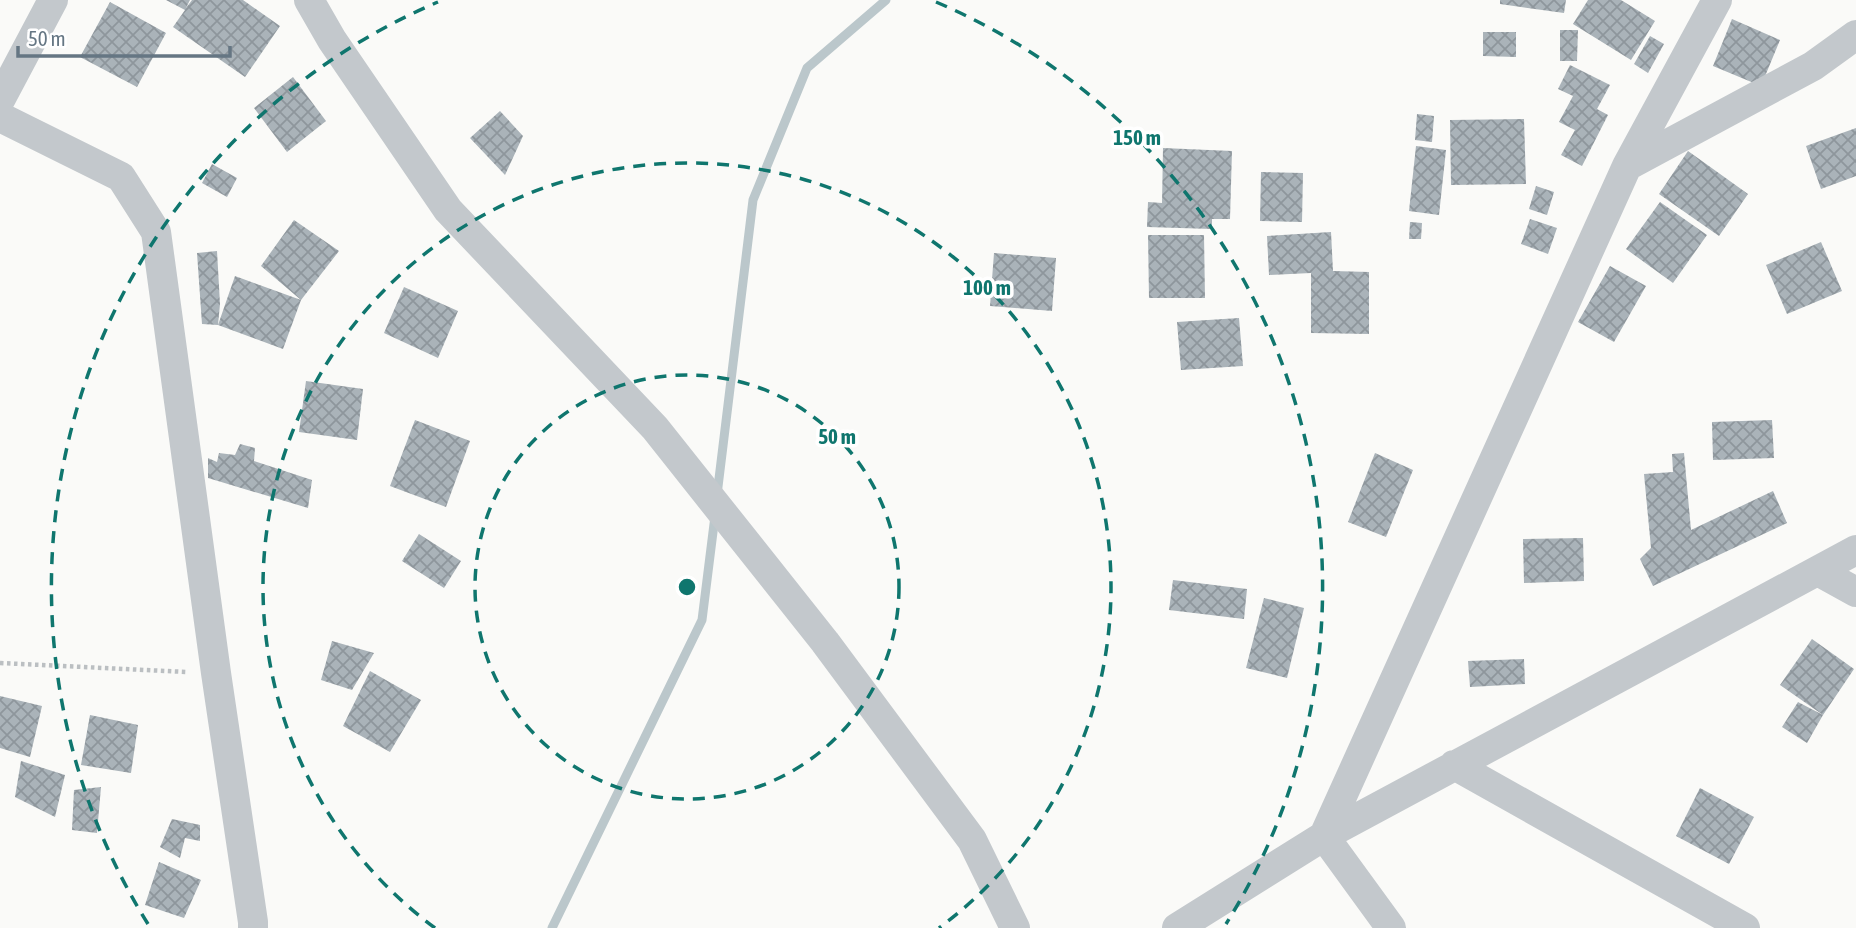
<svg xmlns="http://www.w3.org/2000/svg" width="1856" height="928" viewBox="0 0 1856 928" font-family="'Asap Condensed',sans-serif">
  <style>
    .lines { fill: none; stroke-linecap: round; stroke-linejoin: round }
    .stream { stroke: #bbc7cb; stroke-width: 9 }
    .building { fill: url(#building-cross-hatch) }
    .path { stroke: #bbbfc2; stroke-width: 4.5; stroke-dasharray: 3.5 3.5; stroke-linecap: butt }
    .minor { stroke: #c3c8cc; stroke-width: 30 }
    .ring { fill: none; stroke: #0f766e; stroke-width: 3.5; stroke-dasharray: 12 9 }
    .centre { fill: #0f766e; stroke: #fff; stroke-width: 3.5 }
    .ring-label { font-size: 21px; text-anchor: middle; font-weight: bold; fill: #0f766e; stroke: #fff; stroke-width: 7; stroke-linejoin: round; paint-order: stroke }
  </style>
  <defs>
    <pattern id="building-cross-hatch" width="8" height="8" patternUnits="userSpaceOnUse" patternTransform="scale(1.75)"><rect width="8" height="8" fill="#aab3b9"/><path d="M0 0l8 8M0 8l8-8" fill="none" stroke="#8e969c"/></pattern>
  </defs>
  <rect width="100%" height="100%" fill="#fafaf8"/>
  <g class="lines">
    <!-- stream -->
    <path class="stream" d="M 717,495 L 753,200 L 807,68 L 886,0
      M 552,928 L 702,620 L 715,516"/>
  </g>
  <!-- building -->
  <path class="building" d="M 166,0 L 190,0 L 186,8 L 192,0 L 243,0 L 280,26 L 245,77 L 173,27 L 185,10 Z
    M 1500,0 L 1566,0 L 1564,13 L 1500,4 Z
    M 1588,0 L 1621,0 L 1655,21 L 1631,60 L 1573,24 Z
    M 110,2 L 166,33 L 137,87 L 80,57 Z
    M 1732,19 L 1780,40 L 1761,86 L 1713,66 Z
    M 1560,30 L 1578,30 L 1577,61 L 1560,61 Z
    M 1483,32 L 1516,32 L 1516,57 L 1483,56 Z
    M 1650,36 L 1664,44 L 1648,73 L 1634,64 Z
    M 1570,65 L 1610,85 L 1597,109 L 1608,115 L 1582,166 L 1561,155 L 1575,130 L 1559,122 L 1573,96 L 1558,89 Z
    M 293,77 L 326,121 L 287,152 L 254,108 Z
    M 500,111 L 523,136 L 505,175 L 470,138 Z
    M 1417,114 L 1434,116 L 1432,142 L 1415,140 Z
    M 1524,119 L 1526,184 L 1451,185 L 1450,120 Z
    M 1856,128 L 1856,176 L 1821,189 L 1806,146 Z
    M 1416,146 L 1446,150 L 1439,215 L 1409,211 Z
    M 1163,148 L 1232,151 L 1230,219 L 1212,219 L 1212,229 L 1147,227 L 1148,202 L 1162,203 Z
    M 1688,151 L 1748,194 L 1719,236 L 1659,194 Z
    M 212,164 L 237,178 L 227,197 L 202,183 Z
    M 1261,172 L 1303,173 L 1302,222 L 1260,221 Z
    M 1536,186 L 1554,192 L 1547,215 L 1529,209 Z
    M 1660,202 L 1707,235 L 1673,283 L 1626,249 Z
    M 1530,219 L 1557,228 L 1548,254 L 1521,244 Z
    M 294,220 L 339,251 L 301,300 L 283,349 L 218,325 L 202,324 L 197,253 L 217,251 L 220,304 L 218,325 L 235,276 L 301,300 L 261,266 Z
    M 1410,222 L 1422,223 L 1421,239 L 1409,239 Z
    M 1331,232 L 1333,271 L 1369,272 L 1369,334 L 1311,333 L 1311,273 L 1269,275 L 1267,236 Z
    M 1148,235 L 1204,235 L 1205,298 L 1149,298 Z
    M 1821,242 L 1842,291 L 1787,314 L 1766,265 Z
    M 994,253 L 1056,258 L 1052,311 L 990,306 Z
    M 1610,266 L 1646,286 L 1614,342 L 1578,322 Z
    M 404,287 L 458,311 L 438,358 L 384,333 Z
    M 1239,318 L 1243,366 L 1181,370 L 1177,322 Z
    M 306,381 L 363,389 L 357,440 L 299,432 Z
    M 415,420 L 470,441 L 446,507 L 390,486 Z
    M 1772,420 L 1774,458 L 1713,460 L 1712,422 Z
    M 240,444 L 255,448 L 254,461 L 312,480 L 308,508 L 208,478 L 208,458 L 217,462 L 219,453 L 235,455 Z
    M 1375,453 L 1413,470 L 1386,537 L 1348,522 Z
    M 1684,453 L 1691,530 L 1773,491 L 1787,523 L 1653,586 L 1640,559 L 1651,548 L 1644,474 L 1673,472 L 1672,454 Z
    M 419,534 L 461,561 L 444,588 L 402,561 Z
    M 1583,538 L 1584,581 L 1524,583 L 1523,539 Z
    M 1173,580 L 1247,589 L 1244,619 L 1169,610 Z
    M 1264,598 L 1304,608 L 1287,678 L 1246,668 Z
    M 1812,639 L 1854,669 L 1823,715 L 1780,685 Z
    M 332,641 L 374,653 L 352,690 L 321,680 Z
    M 1524,659 L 1525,684 L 1470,687 L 1468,661 Z
    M 370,671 L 421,700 L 390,752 L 343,726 Z
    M 0,696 L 42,706 L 30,757 L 0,748 Z
    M 1798,702 L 1823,715 L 1807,743 L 1782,727 Z
    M 90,715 L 138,725 L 131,773 L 81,765 Z
    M 21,761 L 65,775 L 55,817 L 15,797 Z
    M 101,787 L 97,833 L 72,830 L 74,790 Z
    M 1700,788 L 1754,817 L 1729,864 L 1676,836 Z
    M 172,819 L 200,825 L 200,841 L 185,838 L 180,858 L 160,847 Z
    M 159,862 L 201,880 L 184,918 L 145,905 Z"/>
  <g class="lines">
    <!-- path -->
    <path class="path" d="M 0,663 L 187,672"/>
    <!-- minor -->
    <path class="minor" d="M 309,0 L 332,40 L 448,210 L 655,428 L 825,642 L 972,840 L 1015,928
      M 0,100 L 53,0
      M 0,117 L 121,177 L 156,232 L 216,673 L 253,922 L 253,928
      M 1627,166 L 1717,0
      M 1818,571 L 1856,592
      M 1454,765 L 1745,928
      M 1177,928 L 1324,836 L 1856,550
      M 1391,928 L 1324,836 L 1627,166 L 1813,66 L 1856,35"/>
  </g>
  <!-- distance rings -->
  <g class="ring">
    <circle cx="687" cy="587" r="212"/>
    <path d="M435 928A424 424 0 1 1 939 928"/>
    <path d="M148 924A636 636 0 0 1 438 2M936 2A636 636 0 0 1 1226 924"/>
  </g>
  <circle cx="687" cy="587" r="10" class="centre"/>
  <g class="ring-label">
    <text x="1137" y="145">150 m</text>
    <text x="987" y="295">100 m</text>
    <text x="837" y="444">50 m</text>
  </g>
  <!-- scale -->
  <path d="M18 46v10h212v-10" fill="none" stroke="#657683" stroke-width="3.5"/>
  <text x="28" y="46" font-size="21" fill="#657683" stroke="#ffffff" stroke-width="5" paint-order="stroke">50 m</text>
</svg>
